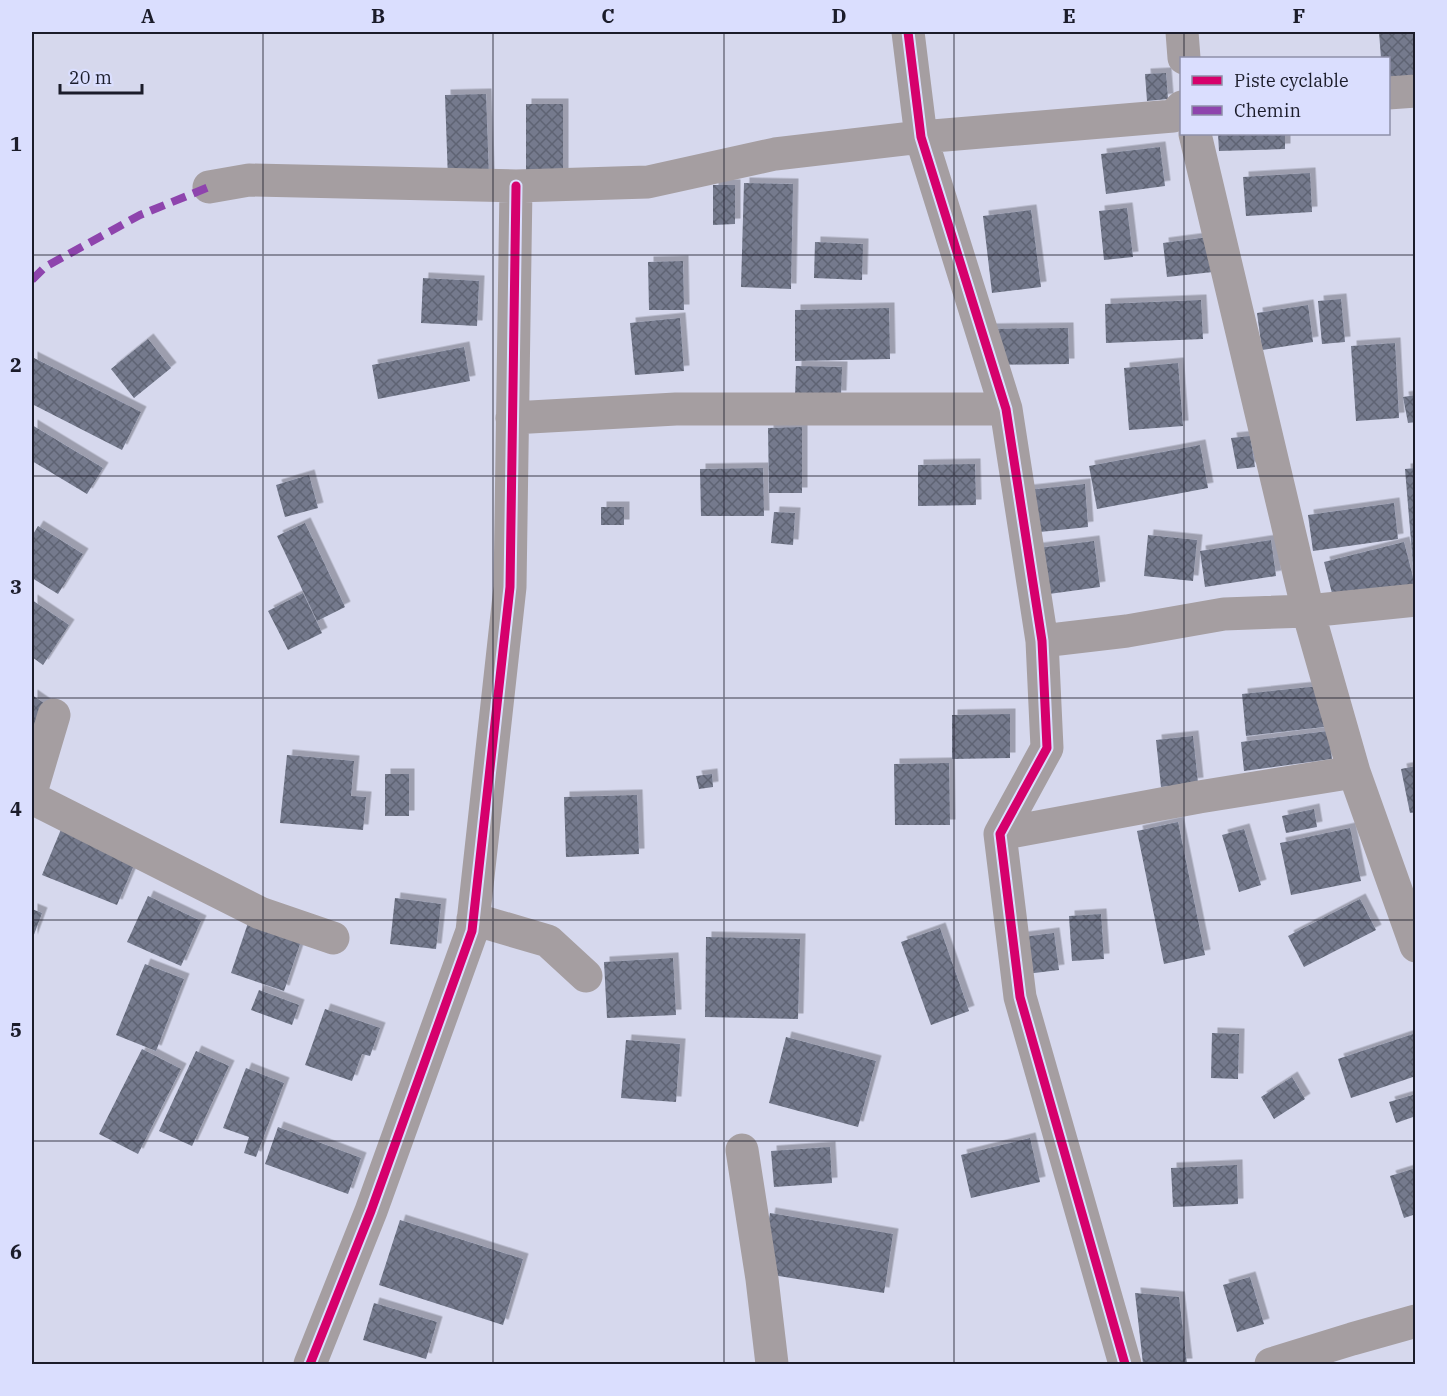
<svg xmlns="http://www.w3.org/2000/svg" width="1447" height="1396" viewBox="0 0 1447 1396" font-family="'IBM Plex Serif',serif">
  <style>
    .building { fill: url(#building-cross-hatch); filter: url(#shadow) }
    .lines { fill: none; stroke-linecap: round; stroke-linejoin: round }
    .street { stroke: #a59ea1; stroke-width: 33 }
    .quiet { stroke: #8e44ad; stroke-width: 8; stroke-dasharray: 15 8; stroke-linecap: butt }
    .cycleway-casing { stroke: #dadefe; stroke-width: 13 }
    .cycleway { stroke: #d6006c; stroke-width: 9 }
    .grid { fill: none; stroke: #1b1c2a; stroke-width: 1.5; stroke-opacity: 0.55 }
    .neatline { fill: none; stroke: #1b1c2a; stroke-width: 2 }
    .grid-label { font-size: 20px; text-anchor: middle; font-weight: bold; fill: #1b1c2a }
  </style>
  <defs>
    <pattern id="building-cross-hatch" width="8" height="8" patternUnits="userSpaceOnUse" patternTransform="scale(1.5)"><rect width="8" height="8" fill="#747a8d"/><path d="M0 0l8 8M0 8l8-8" fill="none" stroke="#5e6373"/></pattern>
    <filter id="shadow"><feDropShadow dx="5.5" dy="-5.5" stdDeviation="0" flood-color="#0004"/></filter>
  </defs>
  <rect width="100%" height="100%" fill="#d6d8ed"/>
  <!-- building -->
  <path class="building" d="M 1379,32 L 1416,32 L 1416,79 L 1388,81 L 1388,58 L 1381,58 Z
    M 1166,73 L 1168,99 L 1147,101 L 1145,74 Z
    M 486,94 L 489,179 L 448,180 L 445,95 Z
    M 526,104 L 563,104 L 563,178 L 526,180 Z
    M 1218,134 L 1285,134 L 1285,149 L 1219,151 Z
    M 1160,147 L 1165,186 L 1106,194 L 1101,154 Z
    M 1310,173 L 1312,212 L 1246,216 L 1243,177 Z
    M 744,183 L 793,184 L 791,289 L 741,287 Z
    M 713,185 L 735,185 L 735,224 L 713,225 Z
    M 1127,208 L 1133,257 L 1104,260 L 1099,211 Z
    M 1031,210 L 1041,287 L 992,293 L 983,216 Z
    M 1209,237 L 1213,272 L 1167,277 L 1163,243 Z
    M 815,242 L 863,244 L 862,280 L 814,278 Z
    M 683,261 L 684,310 L 649,310 L 648,262 Z
    M 423,278 L 479,281 L 477,326 L 421,323 Z
    M 1341,299 L 1345,342 L 1322,344 L 1318,301 Z
    M 1201,300 L 1203,339 L 1106,343 L 1105,304 Z
    M 1308,305 L 1313,342 L 1262,350 L 1257,313 Z
    M 889,308 L 890,359 L 795,361 L 795,310 Z
    M 680,318 L 684,371 L 635,375 L 630,323 Z
    M 1068,328 L 1069,364 L 987,365 L 986,329 Z
    M 148,339 L 171,368 L 134,398 L 111,369 Z
    M 1395,343 L 1399,418 L 1356,421 L 1351,346 Z
    M 464,347 L 470,381 L 378,399 L 372,365 Z
    M 32,357 L 141,412 L 122,450 L 32,404 Z
    M 1178,363 L 1183,426 L 1129,430 L 1124,368 Z
    M 796,366 L 842,367 L 841,396 L 795,395 Z
    M 1416,395 L 1416,422 L 1408,423 L 1403,397 Z
    M 32,425 L 103,468 L 87,494 L 32,461 Z
    M 802,427 L 802,493 L 769,493 L 768,428 Z
    M 1250,436 L 1255,467 L 1237,469 L 1231,438 Z
    M 1200,445 L 1208,488 L 1097,509 L 1089,466 Z
    M 975,464 L 976,505 L 918,506 L 918,465 Z
    M 763,468 L 764,516 L 701,516 L 700,469 Z
    M 1416,468 L 1416,565 L 1413,565 L 1405,469 Z
    M 309,475 L 318,508 L 285,517 L 276,485 Z
    M 1085,484 L 1088,527 L 1011,535 L 1008,492 Z
    M 1394,503 L 1398,539 L 1313,551 L 1308,515 Z
    M 601,507 L 624,507 L 624,525 L 601,525 Z
    M 774,512 L 795,513 L 793,545 L 771,543 Z
    M 305,523 L 345,607 L 317,621 L 277,536 Z
    M 38,526 L 83,554 L 58,594 L 32,578 L 32,536 Z
    M 1148,535 L 1197,540 L 1193,581 L 1144,576 Z
    M 1271,540 L 1276,576 L 1205,587 L 1200,551 Z
    M 1094,541 L 1100,587 L 1020,598 L 1014,551 Z
    M 1404,542 L 1415,585 L 1335,605 L 1324,562 Z
    M 303,593 L 322,633 L 288,650 L 268,611 Z
    M 32,600 L 69,625 L 43,665 L 32,657 Z
    M 1320,686 L 1324,727 L 1246,736 L 1242,694 Z
    M 32,695 L 48,706 L 32,731 Z
    M 1010,714 L 1010,758 L 952,759 L 952,715 Z
    M 1328,731 L 1332,759 L 1244,771 L 1241,742 Z
    M 1193,736 L 1198,783 L 1161,787 L 1156,740 Z
    M 287,755 L 354,761 L 351,796 L 366,797 L 363,830 L 280,823 Z
    M 949,763 L 950,825 L 895,825 L 894,764 Z
    M 1416,766 L 1416,812 L 1410,813 L 1401,769 Z
    M 385,774 L 409,774 L 409,816 L 385,816 Z
    M 712,774 L 713,787 L 699,789 L 696,776 Z
    M 637,795 L 639,854 L 566,857 L 564,797 Z
    M 1314,809 L 1317,827 L 1286,833 L 1282,816 Z
    M 1178,822 L 1205,955 L 1164,964 L 1137,831 Z
    M 62,827 L 137,858 L 117,905 L 42,875 Z
    M 1350,828 L 1361,881 L 1291,895 L 1280,843 Z
    M 1244,829 L 1261,885 L 1239,892 L 1222,835 Z
    M 148,896 L 201,921 L 181,966 L 127,942 Z
    M 395,898 L 441,904 L 436,949 L 390,944 Z
    M 1360,899 L 1376,930 L 1304,967 L 1288,936 Z
    M 32,909 L 42,913 L 32,940 Z
    M 1101,914 L 1104,959 L 1072,961 L 1069,916 Z
    M 249,920 L 302,938 L 284,991 L 231,973 Z
    M 940,928 L 969,1011 L 931,1025 L 901,942 Z
    M 1054,933 L 1059,970 L 1026,974 L 1022,937 Z
    M 706,937 L 800,939 L 798,1019 L 705,1017 Z
    M 673,958 L 676,1015 L 607,1018 L 604,962 Z
    M 145,964 L 184,979 L 156,1051 L 116,1035 Z
    M 259,990 L 299,1005 L 292,1025 L 251,1010 Z
    M 325,1009 L 380,1028 L 370,1056 L 362,1054 L 352,1081 L 305,1065 Z
    M 1212,1033 L 1239,1034 L 1238,1079 L 1211,1078 Z
    M 1416,1033 L 1416,1076 L 1351,1098 L 1338,1059 Z
    M 786,1037 L 876,1061 L 858,1127 L 769,1103 Z
    M 626,1040 L 680,1044 L 676,1102 L 621,1098 Z
    M 142,1049 L 181,1069 L 138,1154 L 99,1134 Z
    M 196,1051 L 229,1066 L 192,1146 L 159,1131 Z
    M 246,1068 L 284,1083 L 256,1157 L 244,1153 L 249,1137 L 223,1128 Z
    M 1292,1077 L 1305,1099 L 1274,1119 L 1261,1097 Z
    M 1416,1094 L 1416,1116 L 1396,1123 L 1389,1102 Z
    M 278,1127 L 361,1158 L 348,1194 L 265,1164 Z
    M 1030,1138 L 1040,1182 L 971,1198 L 961,1155 Z
    M 830,1147 L 832,1183 L 774,1187 L 771,1151 Z
    M 1237,1165 L 1238,1204 L 1173,1207 L 1171,1168 Z
    M 1416,1168 L 1416,1214 L 1404,1218 L 1390,1176 Z
    M 770,1213 L 893,1234 L 884,1293 L 760,1273 Z
    M 400,1220 L 523,1259 L 503,1325 L 379,1285 Z
    M 1250,1277 L 1264,1324 L 1237,1332 L 1223,1285 Z
    M 1135,1293 L 1179,1297 L 1187,1364 L 1143,1364 Z
    M 374,1303 L 437,1322 L 426,1359 L 363,1340 Z"/>
  <g class="lines">
    <!-- street -->
    <path class="street" d="M 908,32 L 921,137 L 1006,409 L 1042,641 L 1047,748 L 1000,834 L 1020,997 L 1125,1364
      M 1182,32 L 1184,58
      M 1388,93 L 1416,91
      M 1195,134 L 1308,611 L 1354,772 L 1416,946
      M 209,187 L 249,180 L 516,186 L 648,182 L 775,154 L 921,137 L 1173,116 L 1182,107
      M 512,418 L 676,409 L 1006,409
      M 1042,641 L 1127,631 L 1224,614 L 1308,611 L 1416,600
      M 32,789 L 54,715
      M 32,798 L 260,913 L 333,938
      M 1000,834 L 1199,797 L 1354,772
      M 473,919 L 548,941 L 586,976
      M 742,1150 L 762,1279 L 772,1364
      M 310,1364 L 371,1211 L 472,931 L 510,587 L 516,186
      M 1271,1364 L 1352,1339 L 1416,1321"/>
    <!-- quiet -->
    <path class="quiet" d="M 32,280 L 45,267 L 140,215 L 209,187"/>
    <!-- cycleway casing -->
    <g class="cycleway-casing">
      <path id="cycleway" d="M 908,32 L 921,137 L 1006,409 L 1042,641 L 1047,748 L 1000,834 L 1020,997 L 1125,1364
        M 310,1364 L 371,1211 L 472,931 L 510,587 L 516,186"/>
    </g>
    <!-- cycleway -->
    <use href="#cycleway" class="cycleway"/>
  </g>
  <!-- grid -->
  <path class="grid" d="M 263,32 L 263,1364M 493,32 L 493,1364M 724,32 L 724,1364M 954,32 L 954,1364M 1184,32 L 1184,58M 1184,134 L 1184,1364M 32,255 L 1416,255M 32,476 L 1416,476M 32,698 L 1416,698M 32,920 L 1416,920M 32,1141 L 1416,1141"/>
  <!-- border -->
  <rect width="1447" height="1396" fill="none" stroke="#dadefe" stroke-width="66"/>
  <!-- legend -->
  <rect x="1180" y="57" width="210" height="78" fill="#dadefe" stroke="#8e90a9" stroke-width="1.5"/>
  <rect x="1192" y="76" width="30" height="9" fill="#d6006c" stroke="#8e90a9" stroke-width="1.5"/>
  <text x="1234" y="87" font-size="18" fill="#1b1c2a">Piste cyclable</text>
  <rect x="1192" y="106" width="30" height="9" fill="#8e44ad" stroke="#8e90a9" stroke-width="1.5"/>
  <text x="1234" y="117" font-size="18" fill="#1b1c2a">Chemin</text>
  <!-- scale -->
  <path d="M60 84v9h82v-9" fill="none" stroke="#1b1c2a" stroke-width="3"/>
  <text x="69" y="84" font-size="18" fill="#1b1c2a" stroke="#dadefe" stroke-width="4.5" paint-order="stroke">20 m</text>
  <rect x="33" y="33" width="1381" height="1330" class="neatline"/>
  <g class="grid-label">
    <text x="148" y="23">A</text>
    <text x="378" y="23">B</text>
    <text x="608" y="23">C</text>
    <text x="839" y="23">D</text>
    <text x="1069" y="23">E</text>
    <text x="1299" y="23">F</text>
    <text x="16" y="151">1</text>
    <text x="16" y="372">2</text>
    <text x="16" y="594">3</text>
    <text x="16" y="816">4</text>
    <text x="16" y="1037">5</text>
    <text x="16" y="1259">6</text>
  </g>
</svg>
